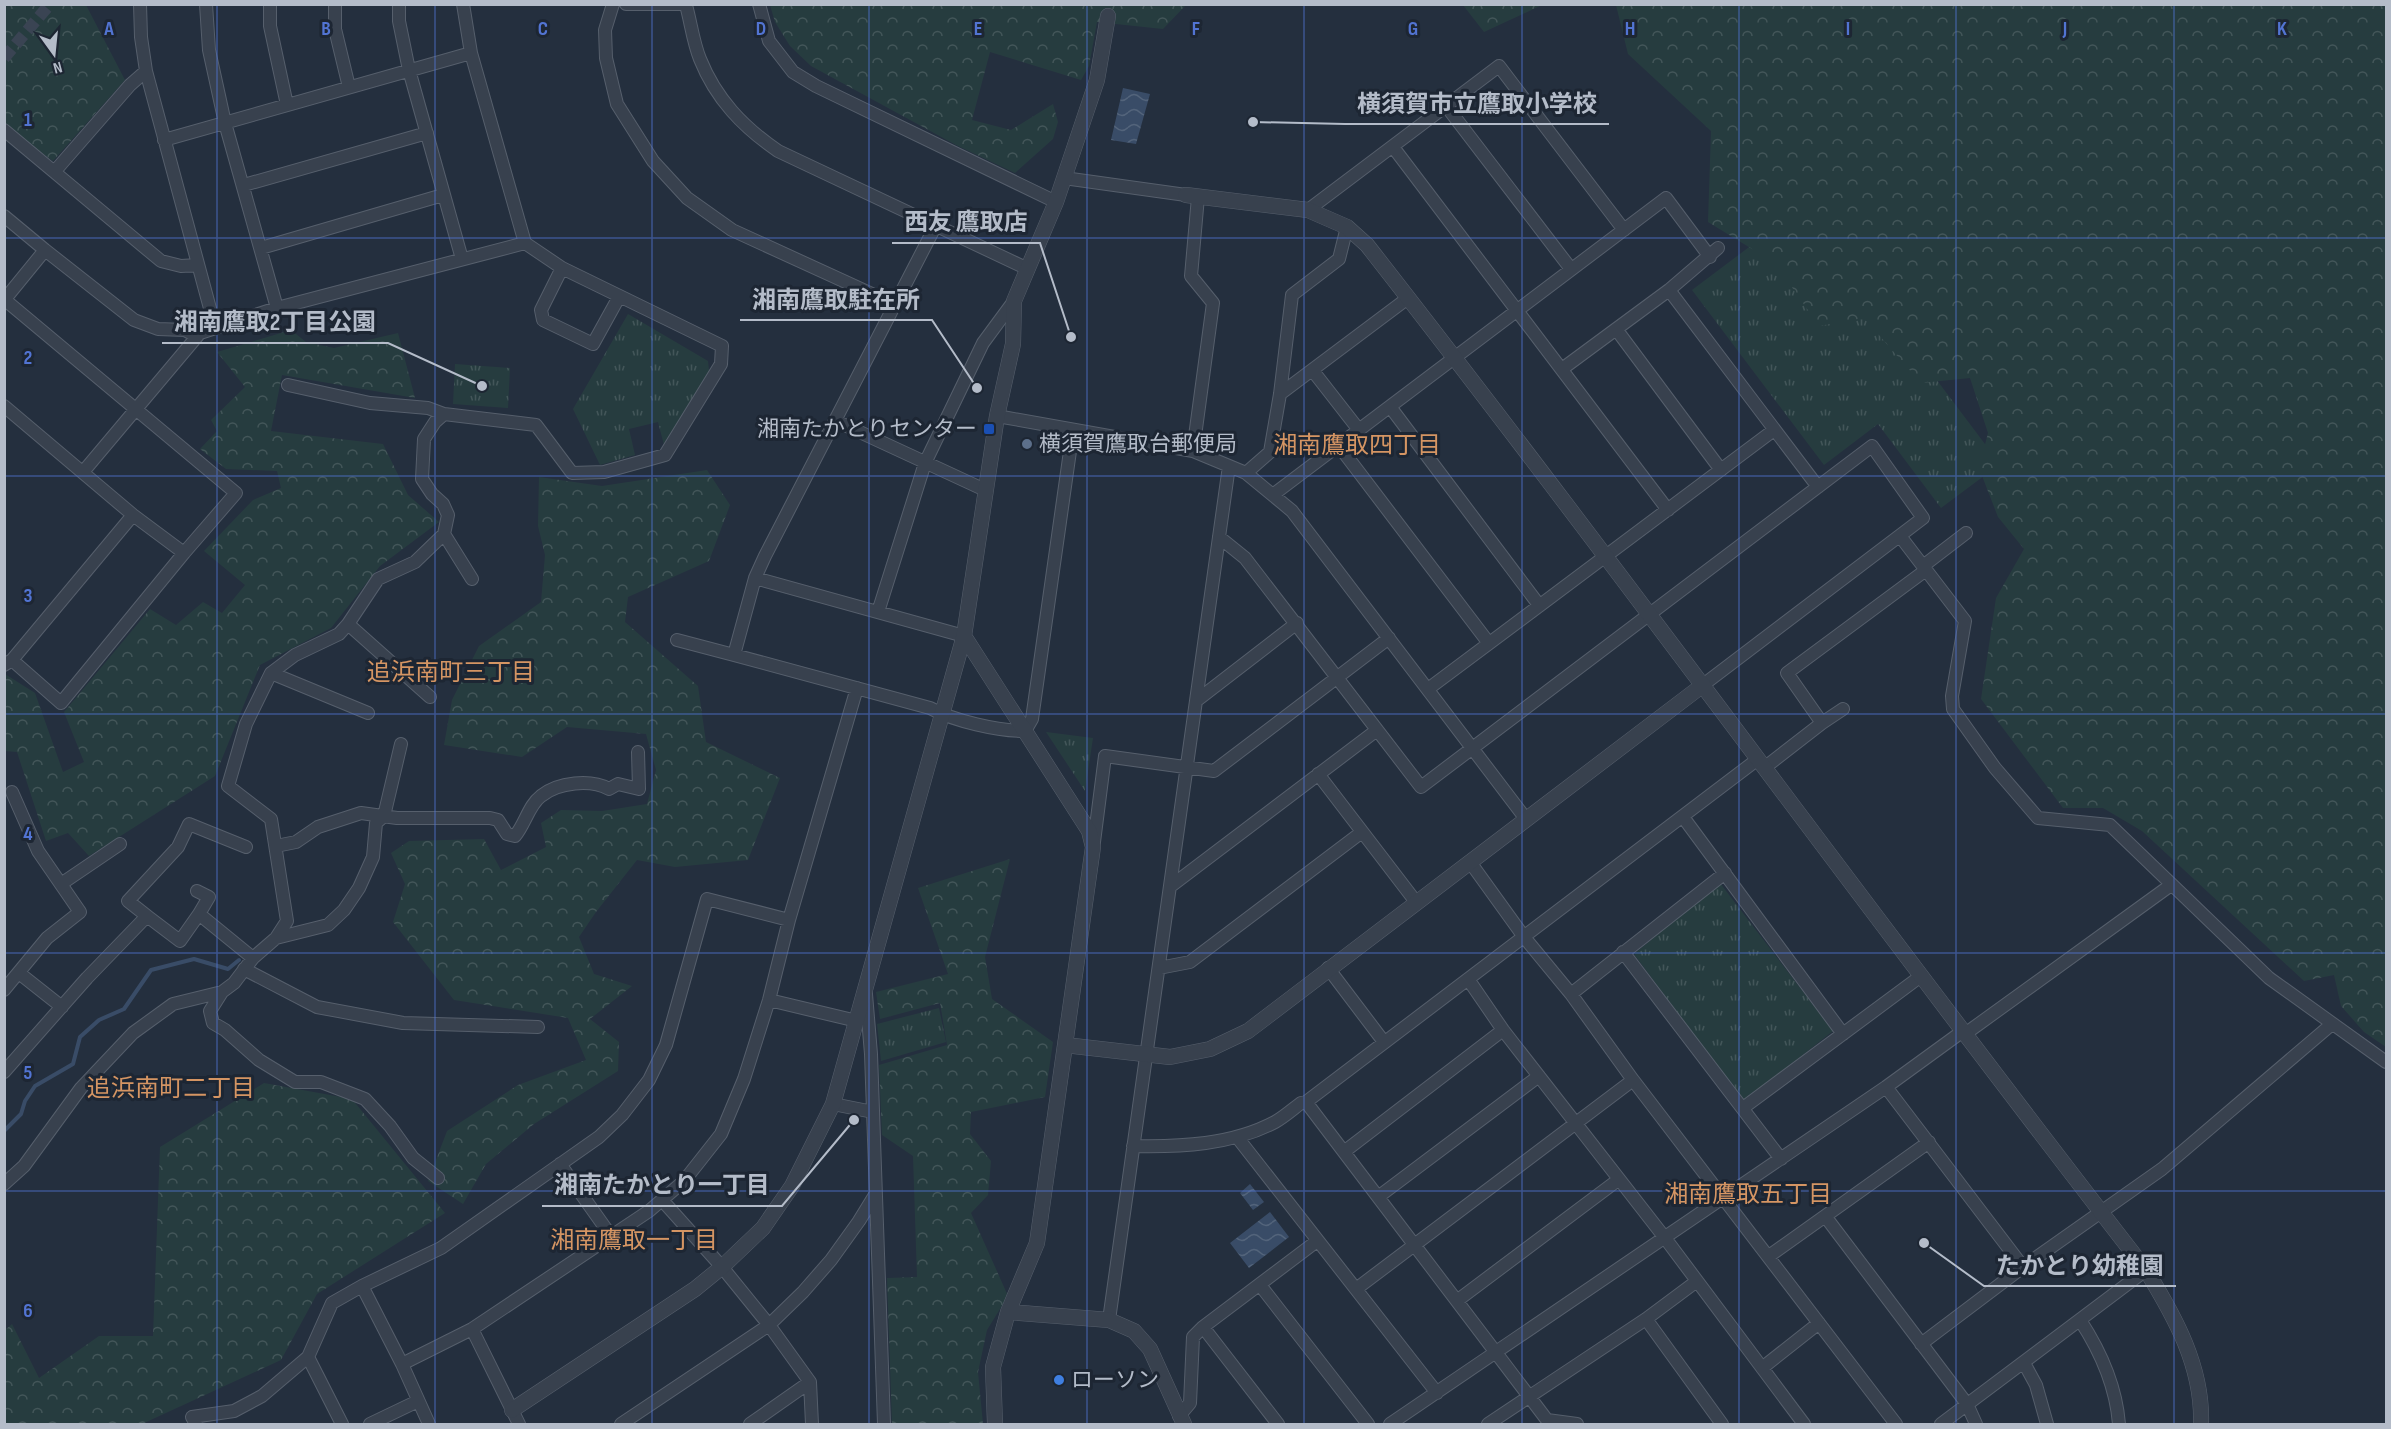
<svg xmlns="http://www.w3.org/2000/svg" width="2391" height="1429" viewBox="0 0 2391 1429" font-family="'Sofia Sans Condensed','Noto Sans JP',sans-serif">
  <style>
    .grass { fill: url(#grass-tufts) }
    .forest { fill: url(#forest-crowns) }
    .water { fill: url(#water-waves) }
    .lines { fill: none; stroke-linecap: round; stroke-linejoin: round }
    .stream { stroke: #394c67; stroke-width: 4 }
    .minor-tunnel { stroke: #3a4453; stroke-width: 12; stroke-dasharray: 12 6; stroke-linecap: butt }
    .minor-casing { stroke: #565f6c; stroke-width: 14 }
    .tertiary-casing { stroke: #565f6c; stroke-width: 16 }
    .minor { stroke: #38414e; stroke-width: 12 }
    .tertiary { stroke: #38414e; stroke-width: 15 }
    .grid { fill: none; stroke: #5274d3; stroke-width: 1.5; stroke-opacity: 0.55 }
    .transit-dot { fill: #1a4fb4; stroke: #1d2633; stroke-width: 2 }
    .service-dot { fill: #5c6f8a; stroke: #1d2633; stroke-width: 2 }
    .shop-dot { fill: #3f7fe0; stroke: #1d2633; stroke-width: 2 }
    .labels { text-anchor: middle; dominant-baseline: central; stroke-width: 6; stroke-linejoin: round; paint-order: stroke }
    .poi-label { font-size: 22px; fill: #b4bcc9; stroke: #1d2633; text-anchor: start }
    .neighbourhood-label { font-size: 24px; fill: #d59563; stroke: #1d2633 }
    .grid-label { font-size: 20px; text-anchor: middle; font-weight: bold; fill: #5274d3; stroke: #1d2633; stroke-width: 6; stroke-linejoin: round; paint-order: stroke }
    .leader { fill: none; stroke: #b4bcc9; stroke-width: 2 }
    .callout-dot { fill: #b4bcc9; stroke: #1d2633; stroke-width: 2 }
    .callout-label { font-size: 24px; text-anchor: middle; font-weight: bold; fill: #b4bcc9; stroke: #1d2633; stroke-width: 6; stroke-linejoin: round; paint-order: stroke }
  </style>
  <defs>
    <pattern id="grass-tufts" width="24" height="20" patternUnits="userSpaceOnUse" patternTransform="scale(1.5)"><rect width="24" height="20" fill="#263c3f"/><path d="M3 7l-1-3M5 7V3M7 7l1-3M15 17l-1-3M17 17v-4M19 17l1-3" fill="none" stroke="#435659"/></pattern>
    <pattern id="forest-crowns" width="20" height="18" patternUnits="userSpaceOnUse" patternTransform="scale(1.5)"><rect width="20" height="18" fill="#263c3f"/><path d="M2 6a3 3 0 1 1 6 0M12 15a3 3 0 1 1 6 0" fill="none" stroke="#435659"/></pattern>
    <pattern id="water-waves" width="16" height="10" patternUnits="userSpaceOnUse" patternTransform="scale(1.5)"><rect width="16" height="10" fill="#394c67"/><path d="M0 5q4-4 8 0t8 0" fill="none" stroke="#53647b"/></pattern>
  </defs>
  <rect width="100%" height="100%" fill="#242f3e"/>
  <!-- grass -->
  <path class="grass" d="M 1805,205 L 2000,464 L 1941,508 L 1878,424 L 1824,465 L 1692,290 Z
    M 628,314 L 708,361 L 710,380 L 664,445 L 658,422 L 629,429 L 635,455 L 600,465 L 573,409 Z
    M 455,364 L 510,368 L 508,408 L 453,404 Z
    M 1046,732 L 1093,738 L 1085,791 L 1048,735 Z
    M 1720,883 L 1833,1031 L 1743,1102 L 1634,954 Z
    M 939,1008 L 946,1042 L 881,1061 L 877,1024 Z"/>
  <!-- forest -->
  <path class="forest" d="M 5,5 L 86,5 L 125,80 L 53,161 L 5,126 Z
    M 770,5 L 1186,5 L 1163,29 L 1097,22 L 1089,66 L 1081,80 L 990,52 L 972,120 L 1011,130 L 1053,104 L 1058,122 L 1053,139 L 1015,173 L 956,145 L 811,66 L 790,46 L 775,22 Z
    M 1463,5 L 1542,5 L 1484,32 Z
    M 1616,5 L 2386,5 L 2386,1047 L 2364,1032 L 2341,1006 L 2334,975 L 2304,981 L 2142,831 L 2103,808 L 2063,808 L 1981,699 L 1996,598 L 2024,549 L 1998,517 L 1979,468 L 1988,433 L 1970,378 L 1921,383 L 1864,318 L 1819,326 L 1775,263 L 1708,222 L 1711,131 L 1628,54 Z
    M 291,330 L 306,342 L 334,348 L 398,333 L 415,398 L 282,375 L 271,431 L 383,444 L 408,495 L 439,522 L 380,566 L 331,628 L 260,665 L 215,776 L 89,856 L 68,833 L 46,841 L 17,752 L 5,751 L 5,674 L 35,693 L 63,772 L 84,762 L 64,712 L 150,609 L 176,625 L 203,602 L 222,613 L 245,585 L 204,551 L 253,500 L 281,488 L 277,471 L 226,469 L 200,449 L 217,431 L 211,420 L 245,387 L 217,352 Z
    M 707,470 L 730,505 L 709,561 L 628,597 L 625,622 L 698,686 L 706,742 L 780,778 L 748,860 L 675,867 L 637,860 L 596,912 L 579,937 L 594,974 L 632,986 L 590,1019 L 619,1042 L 618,1071 L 534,1124 L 486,1164 L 463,1204 L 428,1181 L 447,1131 L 518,1085 L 586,1060 L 568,1018 L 454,1000 L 393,922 L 405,884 L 391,853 L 409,841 L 484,839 L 501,870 L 546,847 L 541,823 L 561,810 L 602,811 L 647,804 L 656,770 L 646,734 L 567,727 L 522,757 L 444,745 L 452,700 L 479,646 L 541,602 L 545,555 L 538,526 L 539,477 L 602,486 Z
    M 1010,859 L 985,957 L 992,999 L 1053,1042 L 1045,1097 L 971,1112 L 970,1134 L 991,1161 L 988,1195 L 971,1213 L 1008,1296 L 987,1330 L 978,1372 L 983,1424 L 892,1424 L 887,1278 L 917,1277 L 913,1156 L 882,1135 L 879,1065 L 947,1045 L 940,1003 L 880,1019 L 876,992 L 948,974 L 918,888 Z
    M 264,1083 L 352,1099 L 445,1213 L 317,1294 L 281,1360 L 142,1424 L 5,1424 L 5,1330 L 12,1324 L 39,1378 L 99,1336 L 153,1336 L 160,1147 Z"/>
  <!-- water -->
  <path class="water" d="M 1123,88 L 1150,94 L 1136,144 L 1111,140 Z
    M 1250,1184 L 1264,1202 L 1253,1210 L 1240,1193 Z
    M 1270,1212 L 1289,1237 L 1249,1268 L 1230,1243 Z"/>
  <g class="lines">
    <!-- stream -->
    <path class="stream" d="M 4,1131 L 21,1114 L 25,1101 L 35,1086 L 73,1064 L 80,1037 L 99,1020 L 124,1009 L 151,970 L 194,959 L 228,969 L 239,960"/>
    <!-- minor-tunnel -->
    <path class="minor-tunnel" d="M 4,58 L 50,4"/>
    <!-- minor casing -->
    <g class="minor-casing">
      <path id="minor" d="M 140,4 L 141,37 L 146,71 L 215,327
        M 206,4 L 209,50 L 225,123 L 277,308
        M 270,4 L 270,26 L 287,105
        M 335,4 L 335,29 L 349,87
        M 399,4 L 399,21 L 409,70 L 462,259
        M 613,4 L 605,30 L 606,58 L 617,104 L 653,161 L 687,198 L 732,230 L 896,305
        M 626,4 L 687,4
        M 759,4 L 769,41 L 793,72 L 816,86 L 1056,202
        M 686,5 C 691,23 693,42 700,59 C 716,99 743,127 778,151 L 1028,269
        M 1447,107 L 1571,269
        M 4,130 L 161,261 L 181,266 L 198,265
        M 164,140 L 471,53
        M 1393,147 L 1668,510
        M 55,171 L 130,85 L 146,71
        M 1064,178 L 1186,195
        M 244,185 L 427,133
        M 1308,210 L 1499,66 L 1624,230
        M 4,216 L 45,250 L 134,320 L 158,329 L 185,330 L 196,336
        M 936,225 L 765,556 L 755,578 L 734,655 L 930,708 C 954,721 998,731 1025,731 L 1032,719 L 1073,430
        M 261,248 L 443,195
        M 562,268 L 541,310 L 543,320 L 593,344 L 619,297
        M 1669,290 L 1818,487
        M 4,299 L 236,493 L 184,553 L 61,703 L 12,660
        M 5,299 L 45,250
        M 1616,329 L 1721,470
        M 1562,369 L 1669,290 L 1718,248
        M 1313,371 L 1359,430
        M 288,385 L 370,403 L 428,408 L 444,414
        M 1280,394 L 1408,298
        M 4,406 L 133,515 L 184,553
        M 1391,408 L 1539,605
        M 997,416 L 1193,451 L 1246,473 L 1292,511 L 1526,819
        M 836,421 L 985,490
        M 1339,446 L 1488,642
        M 1193,451 L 1213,303 L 1191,276 L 1198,197
        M 83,472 L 200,333 L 277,308 L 525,243
        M 1246,473 L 1270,452 L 1280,394 L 1292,295 L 1339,259 L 1347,227
        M 1274,494 L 1666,198 L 1710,257
        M 444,534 L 472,579
        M 1900,536 L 1965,621 L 1952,696 L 1953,709 L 1995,768 L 2038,818 L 2110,825 L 2269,978 L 2386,1062
        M 1219,537 L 1245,558 L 1421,787 L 1872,446 L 1923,518 L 1703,685
        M 1923,566 L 1966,533
        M 755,578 L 964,636
        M 878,612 L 925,463 L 983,343 L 1014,301
        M 348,624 L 430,697
        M 677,640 L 734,655
        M 4,665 L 12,660 L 133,515
        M 271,673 L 368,713
        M 1428,689 L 1774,430
        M 1196,701 L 1297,623
        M 1822,723 L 1843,709
        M 1764,768 L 1822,723 L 1787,673 L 1926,570
        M 1318,774 L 1416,902
        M 1683,817 L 1843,1034
        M 1094,842 L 1105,756 L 1214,771 L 1389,638
        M 276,846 L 296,842 L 318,827 L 361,813 L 397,818 L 490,818 L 498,820 L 507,834 L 515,836 C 525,824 529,805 541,796 C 558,782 591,779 609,789 L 618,784 L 639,789 L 638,752
        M 1470,862 L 1524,937 L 1571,994 L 1633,1080 L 1896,1424
        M 61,884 L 120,844
        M 1171,886 L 1377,730
        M 197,891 L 209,897 L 199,914
        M 147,916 L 180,941 L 199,914 L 253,958
        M 276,938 L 328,925 L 344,910 L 359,888 L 373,857 L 376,823 L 384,816 L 401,744
        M 1623,952 L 1781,1159
        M 1159,968 L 1190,962 L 1362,832
        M 1328,968 L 1384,1042
        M 244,969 L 317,1007 L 403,1023 L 538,1027
        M 19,973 L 62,1007
        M 1468,979 L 1503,1030 L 1665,1238 L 1804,1424
        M 4,990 L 47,938 L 80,912 L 38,851 L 12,792
        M 222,992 L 210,1011 L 213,1023 L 225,1030 L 259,1060 L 295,1082 L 321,1082 L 365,1099 L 390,1126 L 413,1158 L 438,1178
        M 866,994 L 871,1054 L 884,1424
        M 1571,994 L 1725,873
        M 769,1000 L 857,1021
        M 1965,1034 L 2171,885
        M 4,1072 L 87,978 L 147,916 L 128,901 L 178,847 L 189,824 L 246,847
        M 1886,1087 L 2023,1267
        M 1306,1102 L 1547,1420 L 1577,1424
        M 833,1104 L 873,1112
        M 1743,1108 L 1921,976
        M 1237,1137 L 1437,1393
        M 1133,1146 C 1180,1147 1232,1145 1275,1122 C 1284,1117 1293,1109 1301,1103 L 1306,1102 L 1758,759
        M 1345,1151 L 1503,1030
        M 560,1164 L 611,1236
        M 4,1184 L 24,1166 L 81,1088 L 133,1033 L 173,1004 L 222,992 L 234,983 L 253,958 L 276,938 L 287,921 L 271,819 L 228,786 L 246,724 L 271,673 L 295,655 L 339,634 L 348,624 L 378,579 L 415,562 L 444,534 L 448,515 L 443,504 L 432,494 L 422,479 L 424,439 L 435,422 L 444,414 L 536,425 L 572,473 L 604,472 L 665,455 L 721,364 L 722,346 L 562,268 L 525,243 L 471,53 L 463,4
        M 1378,1197 L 1539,1076
        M 662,1200 L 722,1267 L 769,1325 L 810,1382 L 812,1424
        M 1825,1216 L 1967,1404 L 1976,1424
        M 1769,1256 L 1929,1142
        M 1260,1285 L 1368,1424
        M 362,1286 L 402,1364 L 429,1424
        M 1356,1289 L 1633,1080
        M 1458,1300 L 1618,1180
        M 1646,1319 L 1722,1424
        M 1109,1320 L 1229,466
        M 2080,1320 C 2101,1352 2116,1386 2119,1424
        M 1203,1327 L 1278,1424
        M 472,1329 L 519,1424
        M 1921,1344 L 2023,1267 L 2162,1169 L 2332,1024
        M 308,1357 L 342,1424
        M 2024,1363 L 2036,1385 L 2047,1424
        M 402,1364 L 472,1329 L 649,1211 L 684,1181 L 721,1134 L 744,1079 L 769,1000 L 789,920 L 857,688
        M 1762,1368 L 1819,1323
        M 1179,1416 L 1190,1403 L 1193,1337 L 1203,1327 L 1317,1241
        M 196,1424 L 192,1417 L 234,1411 L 262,1396 L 302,1362 L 308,1357 L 332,1303 L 362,1286 L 441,1248 L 599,1137 L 622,1115 L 649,1080 L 666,1045 L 707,899 L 789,920
        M 370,1424 L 418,1401
        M 621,1424 L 769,1325 L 803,1292 L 831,1260 L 859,1221 L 875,1195
        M 750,1424 L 810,1382
        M 1390,1424 L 1886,1087 L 1963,1031
        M 1488,1424 L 1646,1319 L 1697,1281
        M 1941,1424 L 2146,1270"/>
    </g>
    <!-- tertiary casing -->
    <g class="tertiary-casing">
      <path id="tertiary" d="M 1186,195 L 1308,210 L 1347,227 L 1367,245 C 1631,583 1882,931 2146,1270 C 2175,1317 2203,1367 2201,1424
        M 964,636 L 1089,831 L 1093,847 L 1037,1243 L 1008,1312 L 993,1367 L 995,1424
        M 1065,1045 L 1170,1057 L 1210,1049 L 1248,1031 L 1703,685
        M 1008,1312 L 1109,1320 L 1134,1331 L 1150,1349 L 1184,1424
        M 512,1410 L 695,1289 L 722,1267 L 763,1228 L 792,1186 L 833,1104 L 964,636 L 997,416 L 1013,344 L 1014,301 L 1056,202 L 1097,80 L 1108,16"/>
    </g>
    <!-- minor -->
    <use href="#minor" class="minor"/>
    <!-- tertiary -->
    <use href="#tertiary" class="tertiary"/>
  </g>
  <!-- grid -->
  <path class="grid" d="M 217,4 L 217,1424M 435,4 L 435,1424M 652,4 L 652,1424M 869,4 L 869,1424M 1087,4 L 1087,1424M 1304,4 L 1304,1424M 1522,4 L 1522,1424M 1739,4 L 1739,1424M 1956,4 L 1956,1424M 2174,4 L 2174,1424M 4,238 L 2386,238M 4,476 L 2386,476M 4,714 L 2386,714M 4,953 L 2386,953M 4,1191 L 2386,1191"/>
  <!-- markers -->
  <rect class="transit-dot" x="983" y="423" width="12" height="12" rx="3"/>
  <circle class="service-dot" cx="1027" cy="444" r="6"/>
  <circle class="shop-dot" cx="1059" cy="1380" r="6"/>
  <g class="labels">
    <!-- poi labels -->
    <g class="poi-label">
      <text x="977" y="429" text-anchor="end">湘南たかとりセンター</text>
      <text x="1039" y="444">横須賀鷹取台郵便局</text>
      <text x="1071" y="1380">ローソン</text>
    </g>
    <!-- neighbourhood labels -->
    <g class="neighbourhood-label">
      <text x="1357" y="445">湘南鷹取四丁目</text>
      <text x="451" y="672">追浜南町三丁目</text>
      <text x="171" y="1088">追浜南町二丁目</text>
      <text x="1748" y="1194">湘南鷹取五丁目</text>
      <text x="634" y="1240">湘南鷹取一丁目</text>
    </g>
  </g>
  <g class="grid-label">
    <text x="109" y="35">A</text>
    <text x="326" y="35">B</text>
    <text x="543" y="35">C</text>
    <text x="761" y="35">D</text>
    <text x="978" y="35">E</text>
    <text x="1196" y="35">F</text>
    <text x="1413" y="35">G</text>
    <text x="1630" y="35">H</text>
    <text x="1848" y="35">I</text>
    <text x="2065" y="35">J</text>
    <text x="2282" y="35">K</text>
    <text x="28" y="126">1</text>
    <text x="28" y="364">2</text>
    <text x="28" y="602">3</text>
    <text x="28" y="840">4</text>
    <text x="28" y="1079">5</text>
    <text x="28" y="1317">6</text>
  </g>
  <!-- callouts -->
  <path class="leader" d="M1253 122L1345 124H1609M1071 337L1040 243H892M977 388L932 320H740M482 386L388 343H162M854 1120L782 1206H542M1924 1243L1984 1286H2176"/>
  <g class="callout-dot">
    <circle cx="1253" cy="122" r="6"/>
    <circle cx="1071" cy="337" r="6"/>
    <circle cx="977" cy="388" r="6"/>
    <circle cx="482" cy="386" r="6"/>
    <circle cx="854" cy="1120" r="6"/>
    <circle cx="1924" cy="1243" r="6"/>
  </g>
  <g class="callout-label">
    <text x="1477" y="112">横須賀市立鷹取小学校</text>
    <text x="966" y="230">西友 鷹取店</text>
    <text x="836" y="308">湘南鷹取駐在所</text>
    <text x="275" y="330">湘南鷹取2丁目公園</text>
    <text x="662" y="1193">湘南たかとり一丁目</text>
    <text x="2080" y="1274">たかとり幼稚園</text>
  </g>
  <!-- border -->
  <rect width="2391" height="1429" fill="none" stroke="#b4bcc9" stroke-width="12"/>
  <!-- north arrow -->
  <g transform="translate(54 54) rotate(165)" stroke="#1d2633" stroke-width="4.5" paint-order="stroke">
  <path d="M0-4.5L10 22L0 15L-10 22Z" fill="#b4bcc9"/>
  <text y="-9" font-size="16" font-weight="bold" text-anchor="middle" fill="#b4bcc9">N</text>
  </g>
</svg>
